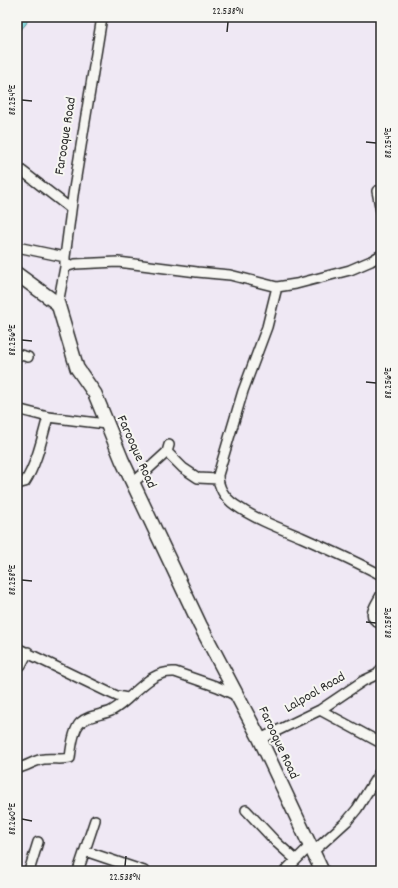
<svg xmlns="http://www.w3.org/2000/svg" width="398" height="888" viewBox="0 0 398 888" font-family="Dekko,sans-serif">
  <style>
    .water { fill: #85d7dc; stroke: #619295 }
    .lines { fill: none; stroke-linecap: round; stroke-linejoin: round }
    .street-casing { stroke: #2b2b2b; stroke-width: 12 }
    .secondary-casing { stroke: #2b2b2b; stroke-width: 16 }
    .street { stroke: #f6f6f2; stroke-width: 9 }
    .secondary { stroke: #f6f6f2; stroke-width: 13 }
    .ticks { fill: none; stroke: #2b2b2b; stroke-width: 1.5 }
    .labels { text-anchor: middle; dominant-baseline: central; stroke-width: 4; stroke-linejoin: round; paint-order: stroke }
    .street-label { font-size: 14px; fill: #2b2b2b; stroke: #f6f6f2 }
    .neatline { fill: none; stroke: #2b2b2b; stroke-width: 1.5 }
    .ticks-label { font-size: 10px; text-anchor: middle; fill: #2b2b2b }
  </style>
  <rect width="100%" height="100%" fill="#efe8f4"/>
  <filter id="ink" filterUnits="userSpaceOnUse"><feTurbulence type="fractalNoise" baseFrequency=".025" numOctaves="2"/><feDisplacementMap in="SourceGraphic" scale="8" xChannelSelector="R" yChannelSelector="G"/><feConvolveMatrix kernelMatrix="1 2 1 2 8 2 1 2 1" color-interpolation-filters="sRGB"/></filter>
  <g filter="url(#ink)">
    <!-- water -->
    <path class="water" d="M 17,17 L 29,17 L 26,24 L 17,34 Z"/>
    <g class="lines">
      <!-- street casing -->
      <g class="street-casing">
        <path id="street" d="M 17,167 L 71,209
          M 377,191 L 381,211
          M 17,247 L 65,257
          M 65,267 L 75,264 L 118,262 L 197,272 L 230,275 L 277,287 L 296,284 L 350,270 L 371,261 L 381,255
          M 277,287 L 267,327 L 243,391 L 218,475 C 218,487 225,498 235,505 C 255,519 279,528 301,537 C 328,549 355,561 381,575
          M 58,304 L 65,267 L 65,257 L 73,195 L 102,17
          M 17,354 L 28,357
          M 17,409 L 48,417 L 106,424
          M 167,452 L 183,468 L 198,478 L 218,479
          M 133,483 L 167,452 L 169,445
          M 17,484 L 25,482 C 37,463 42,438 48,417
          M 381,595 C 375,607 365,617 381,624
          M 17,648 L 108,692 L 117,696 L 127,698
          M 17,665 L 21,665 L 28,652
          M 320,710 L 381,743
          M 260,739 L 320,710 L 363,681 L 378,674 L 381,669
          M 17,768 C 27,767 34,760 44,759 C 52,758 62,760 70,758 C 71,749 74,729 80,723 C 88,715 102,715 111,711 C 133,700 147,670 175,672 L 218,687 L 239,697
          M 246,810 L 276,842 L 296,860
          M 85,851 L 144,871
          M 314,851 L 347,821 L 357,809 L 381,770
          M 29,871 L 38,842
          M 78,871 L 95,820
          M 285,871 L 311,845"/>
      </g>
      <!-- secondary casing -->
      <g class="secondary-casing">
        <path id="secondary" d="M 17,274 L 58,304 L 77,368 L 95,394 L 122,460 L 200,625 L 260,739 L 322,871"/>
      </g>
      <!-- street -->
      <use href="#street" class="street"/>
      <!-- secondary -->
      <use href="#secondary" class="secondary"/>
    </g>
  </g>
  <!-- ticks -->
  <path class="ticks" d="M 227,32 L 228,22M 22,100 L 32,101M 366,142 L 376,143M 22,340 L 32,341M 366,382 L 376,383M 22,580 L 32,581M 366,622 L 376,623M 22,819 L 32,821M 125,866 L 126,856"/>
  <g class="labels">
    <!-- street labels -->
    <g class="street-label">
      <text transform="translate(66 136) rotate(-81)">Farooque Road</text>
      <text transform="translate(136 452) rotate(66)">Farooque Road</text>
      <text transform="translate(315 693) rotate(-30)">Lalpool Road</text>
      <text transform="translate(278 743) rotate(65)">Farooque Road</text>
    </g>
  </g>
  <!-- margin -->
  <rect width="398" height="888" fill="none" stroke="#f6f6f2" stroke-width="44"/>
  <rect x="22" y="22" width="354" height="844" class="neatline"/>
  <g class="ticks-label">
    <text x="228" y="14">22.538°N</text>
    <text transform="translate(11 100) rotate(-90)" y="4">88.254°E</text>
    <text transform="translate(387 143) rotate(-90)" y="4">88.254°E</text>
    <text transform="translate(11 340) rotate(-90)" y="4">88.256°E</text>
    <text transform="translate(387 383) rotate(-90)" y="4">88.256°E</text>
    <text transform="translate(11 580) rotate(-90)" y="4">88.258°E</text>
    <text transform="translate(387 623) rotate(-90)" y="4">88.258°E</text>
    <text transform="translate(11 819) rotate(-90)" y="4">88.260°E</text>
    <text x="125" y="880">22.538°N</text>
  </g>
</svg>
